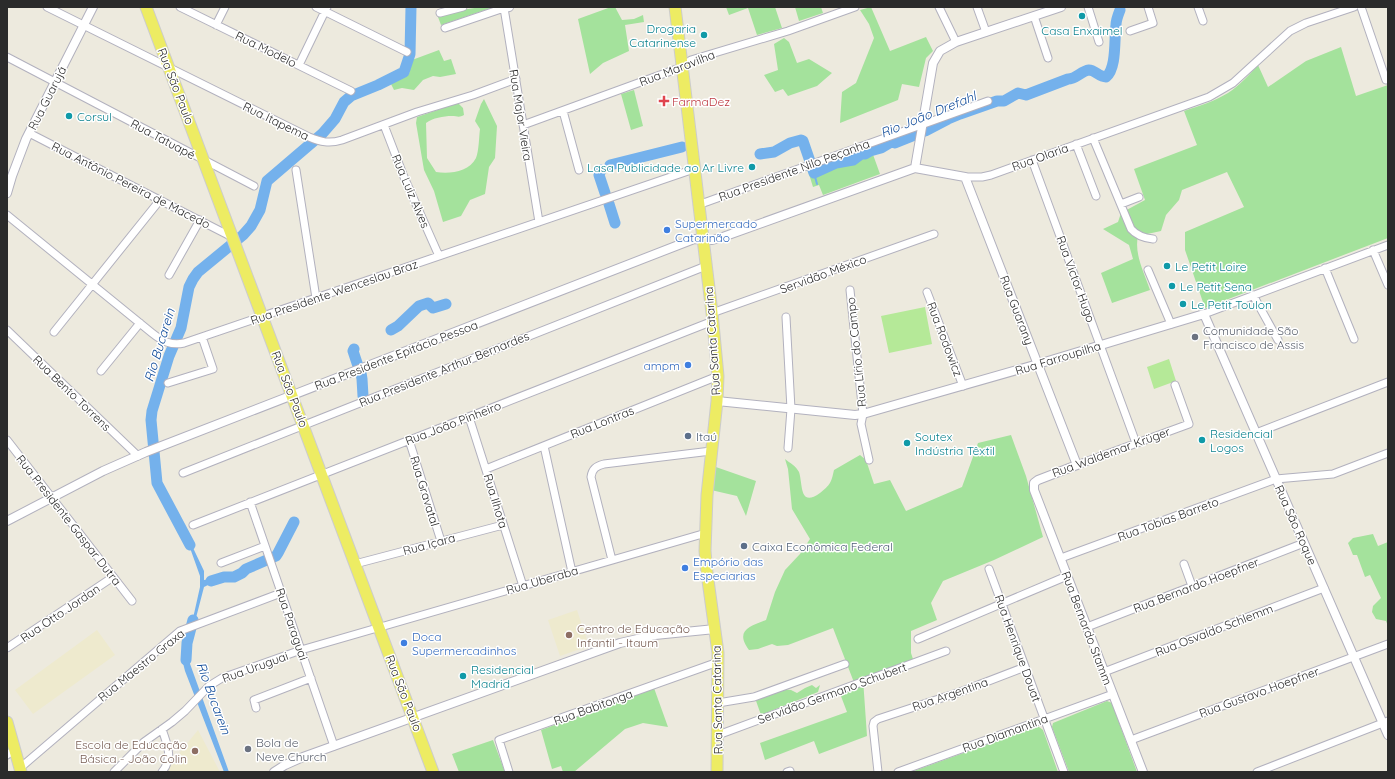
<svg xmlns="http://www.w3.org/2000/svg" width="1395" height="779" viewBox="0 0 1395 779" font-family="Quicksand,sans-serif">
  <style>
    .education { fill: #eeeace }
    .green { fill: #a4e29c }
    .pitch { fill: #b5e998 }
    .water { fill: #74b1ec }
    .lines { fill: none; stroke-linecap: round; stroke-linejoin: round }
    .stream { stroke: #74b1ec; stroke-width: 2 }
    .river { stroke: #74b1ec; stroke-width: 11 }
    .minor-casing { stroke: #b2b1be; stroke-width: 9 }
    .tertiary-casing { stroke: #b2b1be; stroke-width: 10 }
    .primary-casing { stroke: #ccc; stroke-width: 13 }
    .minor { stroke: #fff; stroke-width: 7 }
    .tertiary { stroke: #fff; stroke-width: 8 }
    .primary { stroke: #edec63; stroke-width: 11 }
    .culture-dot { fill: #0f9aa8; stroke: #fff; stroke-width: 1.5 }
    .health-dot { fill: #e0444e; stroke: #fff; stroke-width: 1.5 }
    .shop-dot { fill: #3f7fe0; stroke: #fff; stroke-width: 1.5 }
    .worship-dot { fill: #6b7280; stroke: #fff; stroke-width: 1.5 }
    .service-dot { fill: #5c6f8a; stroke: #fff; stroke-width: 1.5 }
    .education-dot { fill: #8d6e63; stroke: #fff; stroke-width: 1.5 }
    .labels { text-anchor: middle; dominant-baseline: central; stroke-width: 3; stroke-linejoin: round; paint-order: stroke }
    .culture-label { font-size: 12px; fill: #0d838f; stroke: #fff; text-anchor: start }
    .street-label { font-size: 12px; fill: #2b2b2b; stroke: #fff }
    .health-label { font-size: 12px; fill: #be3a42; stroke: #fff; text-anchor: start }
    .shop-label { font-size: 12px; fill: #366cbe; stroke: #fff; text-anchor: start }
    .worship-label { font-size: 12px; fill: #5b616d; stroke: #fff; text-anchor: start }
    .service-label { font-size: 12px; fill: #4e5e75; stroke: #fff; text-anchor: start }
    .education-label { font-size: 12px; fill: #785e54; stroke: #fff; text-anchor: start }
    .water-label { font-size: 13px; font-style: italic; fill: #114c9a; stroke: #fff }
  </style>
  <rect width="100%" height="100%" fill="#edeade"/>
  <!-- education -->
  <path class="education" d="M 577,610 L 589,646 L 560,656 L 548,620 Z
    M 97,630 L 115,655 L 33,714 L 15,690 Z
    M 198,730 L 220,772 L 164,772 Z"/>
  <!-- green -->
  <path class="green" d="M 481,7 L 491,7 L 491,8 L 441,25 L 438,17 L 455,11 Z
    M 611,7 L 615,7 L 622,20 L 634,19 L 643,15 L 644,22 L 625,25 L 629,51 L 603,63 L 590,74 L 578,19 Z
    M 726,7 L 775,7 L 782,28 L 757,35 L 748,8 L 729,15 Z
    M 795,7 L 821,7 L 823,13 L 799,21 Z
    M 871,7 L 890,51 L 926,37 L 933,51 L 926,58 L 919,87 L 902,84 L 898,100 L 840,123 L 842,92 L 856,83 L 874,38 L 869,24 L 860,10 Z
    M 784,38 L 789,42 L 797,63 L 809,59 L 832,73 L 817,86 L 788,96 L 783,89 L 775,92 L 764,75 L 778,70 L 774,44 Z
    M 1341,47 L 1356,96 L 1388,85 L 1388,238 L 1205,308 L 1185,250 L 1185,232 L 1244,207 L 1227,172 L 1182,190 L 1179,200 L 1166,215 L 1161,231 L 1138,236 C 1134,254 1144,272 1150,290 L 1112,303 L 1101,273 L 1133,259 L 1129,245 L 1103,229 L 1118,222 L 1121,213 L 1145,200 L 1134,169 L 1197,145 L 1184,111 C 1199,106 1215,101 1228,93 C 1240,85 1249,75 1258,65 L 1268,87 L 1306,61 Z
    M 439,50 L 444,61 L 451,59 L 456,74 L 440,77 L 433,76 L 423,80 L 414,90 L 402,88 L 394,90 L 390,82 L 409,74 L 412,60 Z
    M 634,90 L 643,126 L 631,130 L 621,94 Z
    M 484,99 L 497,126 L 495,158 L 489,167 L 485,194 L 470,200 L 461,216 L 443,222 L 434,191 L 424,170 L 416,123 L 417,117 L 458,103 L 463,108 L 464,115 C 459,118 457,116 452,116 C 443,116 433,118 426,123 L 427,158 L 436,172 C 450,174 469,172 476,158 C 479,151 479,136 480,129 L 475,121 L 481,104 Z
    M 871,149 L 880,174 L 823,195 L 819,185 L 813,187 L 808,171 Z
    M 1011,435 L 1026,476 L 1043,537 L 994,560 L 943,581 L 931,603 L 937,620 L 911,631 L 911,653 L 913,659 L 863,679 L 867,736 L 819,754 L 814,741 L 765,760 L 760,743 L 847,712 L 839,691 L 855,685 L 833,628 L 788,645 L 777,646 L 772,644 L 758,649 L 749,650 C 734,630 751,626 766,620 L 775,592 L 785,570 L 800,554 L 810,539 L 792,509 L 788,469 L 785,459 C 790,463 796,466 799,472 C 803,484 799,508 820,493 C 831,484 831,483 834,470 L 860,455 L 866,460 L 874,484 L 890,480 L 906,511 L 962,487 L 978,443 Z
    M 713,466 L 756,481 L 746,516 L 737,496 L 711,490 Z
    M 1373,534 L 1378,546 L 1388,542 L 1388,626 L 1386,621 L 1376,619 L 1372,612 L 1373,606 L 1381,598 L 1370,575 L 1365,577 L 1357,555 L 1353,555 L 1348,543 L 1353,538 Z
    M 812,685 L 816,688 L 820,685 L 818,692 L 761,715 L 755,698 L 780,689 L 791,690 L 797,693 L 805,688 Z
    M 654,688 L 668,727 L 643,723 L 625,729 L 574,772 L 563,772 L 561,766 L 552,769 L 541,730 Z
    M 1107,701 L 1112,703 L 1137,772 L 1069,772 L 1052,727 L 1053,723 Z
    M 1035,727 L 1039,727 L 1043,730 L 1058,772 L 911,772 Z
    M 493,740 L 505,772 L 459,772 L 452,754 Z"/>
  <!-- pitch -->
  <path class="pitch" d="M 925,307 L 932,344 L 889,353 L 881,316 Z
    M 1169,359 L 1176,381 L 1154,389 L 1147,367 Z"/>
  <!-- water -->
  <path class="water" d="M 184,531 L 186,533 L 204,571 L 204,580 L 224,577 L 204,587 L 191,637 L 189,661 L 229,772 L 224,772 L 185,671 L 183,663 L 200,587 L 200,576 Z"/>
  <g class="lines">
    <!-- stream -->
    <path class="stream" d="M 814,173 L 817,184"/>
    <!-- river -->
    <path class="river" d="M 760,154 L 774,152 L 790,143 L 801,140 L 803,141 L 814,173 L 836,163 L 853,160 L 861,154 L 865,154 L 870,151 L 881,148 L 891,142 L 895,143 L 925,131 L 948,119 L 960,114 L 997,101 L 1004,101 L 1018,93 L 1026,95 L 1068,79 C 1076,79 1081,71 1089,70 C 1095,70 1099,77 1106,77 C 1117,68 1114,39 1116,25 C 1116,20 1118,15 1120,10
      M 610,165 L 682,147
      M 601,170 L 599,175 L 605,193
      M 609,204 L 615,223
      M 391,330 L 398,326 L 419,306 L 428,303 L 433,308 L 446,304
      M 354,349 L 353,351 L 358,366
      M 361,373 L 362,379 L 363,396
      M 190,545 L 157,483 L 151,420 L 152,411 L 169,356 L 181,328 L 189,287 L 193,279 L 198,272 L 243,235 L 251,226 L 260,210 L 267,181 L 322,134 L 335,119 L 344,102 L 351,96 L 378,85 L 404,72 L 410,54 L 411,7
      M 211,581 L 224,577 L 234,577 L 242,573 L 246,569 L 276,556 L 278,553 L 294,522
      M 186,660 L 187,643 L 193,620"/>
    <!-- minor casing -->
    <g class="minor-casing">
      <path id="minor" d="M 47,7 L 309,137 C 321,142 329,144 342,140 L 417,112 L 473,95 L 516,79
        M 180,7 L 351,91
        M 316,7 L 407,52
        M 939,7 L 956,42
        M 977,7 L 986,32
        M 1088,7 L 1099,42
        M 1198,7 L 1203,21
        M 1361,7 L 1386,80
        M 440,13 L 463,7
        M 1034,16 L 1048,58
        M 216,25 L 225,7
        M 445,28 L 504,8 L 539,222
        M 1130,31 L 1153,23 L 1148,7
        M 7,57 L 254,186
        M 299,65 L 327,7
        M 563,111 L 579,170
        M 384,125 L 404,177 L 439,256
        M 523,125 L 682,67 L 691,60 L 788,31 L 855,7
        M 29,133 L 232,237
        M 1093,138 L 1131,229 C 1137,236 1144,238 1153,239
        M 1076,144 L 1096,196
        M 1032,160 L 1136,443
        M 296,170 L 316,298
        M 965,177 L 982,177 L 991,175 L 1209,97 L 1233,83 L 1290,31 L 1306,23 L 1354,7
        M 1121,204 L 1139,197
        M 698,205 L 988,101
        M 7,215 L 152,333 C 162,341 171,346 184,343 L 694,169
        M 1373,250 L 1388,285
        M 1325,268 L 1354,339
        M 1148,270 L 1171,324
        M 169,275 L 200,220
        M 850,290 L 863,414 L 861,424 L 869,460
        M 927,292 L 963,386
        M 1253,295 L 1278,340
        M 712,313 L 934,234
        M 1204,314 L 1388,245
        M 786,317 L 791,409 L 788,448
        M 7,330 L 138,456
        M 54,332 L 160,200
        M 101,371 L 140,323
        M 168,383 L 213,369 L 202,337
        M 469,417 L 523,586
        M 1256,433 L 1388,382
        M 7,440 L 132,601
        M 409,440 L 441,541
        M 544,446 L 572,572
        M 1077,465 L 1189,424 L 1175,385
        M 486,469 L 718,376
        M 183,473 L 706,266
        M 250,502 L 334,746
        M 193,525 L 713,321
        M 1061,558 L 1276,479 L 1333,474 L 1388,453
        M 612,560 L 591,477 C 592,469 596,466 604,464 L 711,451
        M 221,563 L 265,546
        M 355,564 L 503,525
        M 1184,564 L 1192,586
        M 989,569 L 1064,772
        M 1087,627 L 1304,543
        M 918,639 L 1067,576
        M 7,648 L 113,577
        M 1104,672 L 1324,588
        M 718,703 L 754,697 L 845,664
        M 256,708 L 254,700 L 311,678
        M 718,735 L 946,651
        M 1131,740 L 1388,644
        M 7,755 L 14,750
        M 20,768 L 180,631 L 281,593
        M 114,772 L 144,742 L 172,722 L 185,711 L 209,686 L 222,678 L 301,650 L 706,533
        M 162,772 C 174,757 167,745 162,729
        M 509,772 L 499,740 L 718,662
        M 787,772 L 790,771
        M 878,772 L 873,726 L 874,722 L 878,719 L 960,692 L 1025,667
        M 898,772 L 1113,694
        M 1257,772 L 1388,721"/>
    </g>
    <!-- tertiary casing -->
    <g class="tertiary-casing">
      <path id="tertiary" d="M 504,7 L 504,8 L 509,7
        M 915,168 L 933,63 L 940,51 L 956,42 L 1061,7
        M 7,193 L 12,176 L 26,139 L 93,7
        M 717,401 L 855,415 L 863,414 L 1038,364 L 1204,314 L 1388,735
        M 7,521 L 103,471 L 146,452 L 694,239 L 712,240 L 720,238 L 915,168 L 965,177 L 1077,465 L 1038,480 L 1034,483 L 1034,490 L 1143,772
        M 274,772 L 285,765 L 303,757 L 620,643 L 655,635 L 715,629"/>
    </g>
    <!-- primary casing -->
    <g class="primary-casing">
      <path id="primary" d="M 146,7 L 433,772
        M 675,7 L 712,313 L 718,376 L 717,401 L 707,495 L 705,551 L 707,573 L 718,653 L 717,772
        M 7,722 L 21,772"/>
    </g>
    <!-- minor -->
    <use href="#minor" class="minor"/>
    <!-- tertiary -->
    <use href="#tertiary" class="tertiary"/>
    <!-- primary -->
    <use href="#primary" class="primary"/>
  </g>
  <!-- markers -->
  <g class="culture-dot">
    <circle cx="1082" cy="16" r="4"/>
    <circle cx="704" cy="35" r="4"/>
    <circle cx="69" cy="116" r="4"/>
    <circle cx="752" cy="167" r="4"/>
    <circle cx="1167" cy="266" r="4"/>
    <circle cx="1172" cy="286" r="4"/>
    <circle cx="1183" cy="304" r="4"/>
    <circle cx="1202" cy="440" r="4"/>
    <circle cx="907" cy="443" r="4"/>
    <circle cx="463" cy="676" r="4"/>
  </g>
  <path class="health-dot" d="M662 95h4v4h4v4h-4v4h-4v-4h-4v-4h4z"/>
  <g class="shop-dot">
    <circle cx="667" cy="230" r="4"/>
    <circle cx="688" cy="365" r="4"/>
    <circle cx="685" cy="568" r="4"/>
    <circle cx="404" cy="643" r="4"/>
  </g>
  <g class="worship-dot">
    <circle cx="1195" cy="337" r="4"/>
    <circle cx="248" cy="749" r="4"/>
  </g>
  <g class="service-dot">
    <circle cx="688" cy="436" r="4"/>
    <circle cx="744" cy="546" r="4"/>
  </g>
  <g class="education-dot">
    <circle cx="569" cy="635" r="4"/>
    <circle cx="195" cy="751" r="4"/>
  </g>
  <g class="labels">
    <!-- culture labels -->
    <g class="culture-label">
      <text x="696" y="28" text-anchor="end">Drogaria<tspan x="696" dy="14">Catarinense</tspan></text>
      <text x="1082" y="30" text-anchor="middle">Casa Enxaimel</text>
      <text x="77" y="116">Corsul</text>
      <text x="744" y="167" text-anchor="end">Lasa Publicidade ao Ar Livre</text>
      <text x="1175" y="266">Le Petit Loire</text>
      <text x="1180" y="286">Le Petit Sena</text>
      <text x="1191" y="304">Le Petit Toulon</text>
      <text x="1210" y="433">Residencial<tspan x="1210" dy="14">Logos</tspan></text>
      <text x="915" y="436">Soutex<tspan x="915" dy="14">Indústria Têxtil</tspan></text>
      <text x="471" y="669">Residencial<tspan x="471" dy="14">Madrid</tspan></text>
    </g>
    <!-- street labels -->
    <g class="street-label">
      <text transform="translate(266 49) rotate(26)">Rua Modelo</text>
      <text transform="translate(677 68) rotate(-21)">Rua Maravilha</text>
      <text transform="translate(176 86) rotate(69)">Rua São Paulo</text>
      <text transform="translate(47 98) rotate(-63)">Rua Guarujá</text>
      <text transform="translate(521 115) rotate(81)">Rua Major Vieira</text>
      <text transform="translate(276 121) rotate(26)">Rua Itapema</text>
      <text transform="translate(163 139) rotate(28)">Rua Tatuapé</text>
      <text transform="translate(1040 157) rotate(-20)">Rua Olaria</text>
      <text transform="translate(794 170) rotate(-20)">Rua Presidente Nilo Peçanha</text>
      <text transform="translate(131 185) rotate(27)">Rua Antônio Pereira de Macedo</text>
      <text transform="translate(411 191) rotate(67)">Rua Luiz Alves</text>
      <text transform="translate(823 274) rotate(-20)">Servidão México</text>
      <text transform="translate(1076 279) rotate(70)">Rua Victor Hugo</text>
      <text transform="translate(334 292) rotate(-19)">Rua Presidente Wenceslau Braz</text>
      <text transform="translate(1017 310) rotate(69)">Rua Guarany</text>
      <text transform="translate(945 339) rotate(69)">Rua Rodowicz</text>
      <text transform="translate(712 341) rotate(-94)">Rua Santa Catarina</text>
      <text transform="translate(856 352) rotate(-96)">Rua Lírio do Campo</text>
      <text transform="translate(396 355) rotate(-21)">Rua Presidente Epitácio Pessoa</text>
      <text transform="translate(1058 358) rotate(-17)">Rua Farroupilha</text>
      <text transform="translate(444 369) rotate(-22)">Rua Presidente Arthur Bernardes</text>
      <text transform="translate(290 389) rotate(69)">Rua São Paulo</text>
      <text transform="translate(72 393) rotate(44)">Rua Bento Torrens</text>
      <text transform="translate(602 422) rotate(-22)">Rua Lontras</text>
      <text transform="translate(453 423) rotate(-21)">Rua João Pinheiro</text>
      <text transform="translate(1111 452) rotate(-20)">Rua Waldemar Krüger</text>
      <text transform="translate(425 491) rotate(73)">Rua Gravatal</text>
      <text transform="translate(496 501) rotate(73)">Rua Ilhota</text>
      <text transform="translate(1168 519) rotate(-20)">Rua Tobias Barreto</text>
      <text transform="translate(69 520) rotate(52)">Rua Presidente Gaspar Dutra</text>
      <text transform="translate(1296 525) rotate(66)">Rua São Roque</text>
      <text transform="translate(429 544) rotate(-15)">Rua Içara</text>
      <text transform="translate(542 580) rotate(-16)">Rua Uberaba</text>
      <text transform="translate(1196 585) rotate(-21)">Rua Bernardo Hoepfner</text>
      <text transform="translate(60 613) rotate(-34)">Rua Otto Jordan</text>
      <text transform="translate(292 624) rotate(71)">Rua Paraguai</text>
      <text transform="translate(1087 628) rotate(69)">Rua Bernardo Stamm</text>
      <text transform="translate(1214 630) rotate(-21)">Rua Osvaldo Schlemm</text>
      <text transform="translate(1018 648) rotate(70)">Rua Henrique Douat</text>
      <text transform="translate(141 665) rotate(-39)">Rua Maestro Graxa</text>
      <text transform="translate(255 667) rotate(-20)">Rua Uruguai</text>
      <text transform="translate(1259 692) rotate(-20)">Rua Gustavo Hoepfner</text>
      <text transform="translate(404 693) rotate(69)">Rua São Paulo</text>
      <text transform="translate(832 693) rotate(-20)">Servidão Germano Schubert</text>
      <text transform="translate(950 694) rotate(-19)">Rua Argentina</text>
      <text transform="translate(717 700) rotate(-91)">Rua Santa Catarina</text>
      <text transform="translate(593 707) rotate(-20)">Rua Babitonga</text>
      <text transform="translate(1005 733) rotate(-20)">Rua Diamantina</text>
    </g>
    <!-- health labels -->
    <g class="health-label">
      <text x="672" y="101">FarmaDez</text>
    </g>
    <!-- shop labels -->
    <g class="shop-label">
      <text x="675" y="223">Supermercado<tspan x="675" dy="14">Catarinão</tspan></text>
      <text x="680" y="365" text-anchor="end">ampm</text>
      <text x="693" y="561">Empório das<tspan x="693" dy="14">Especiarias</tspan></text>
      <text x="412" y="636">Doca<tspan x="412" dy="14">Supermercadinhos</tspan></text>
    </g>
    <!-- worship labels -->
    <g class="worship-label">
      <text x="1203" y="330">Comunidade São<tspan x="1203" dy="14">Francisco de Assis</tspan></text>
      <text x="256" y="742">Bola de<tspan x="256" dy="14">Neve Church</tspan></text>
    </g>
    <!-- service labels -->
    <g class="service-label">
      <text x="696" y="436">Itaú</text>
      <text x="752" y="546">Caixa Econômica Federal</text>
    </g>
    <!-- education labels -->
    <g class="education-label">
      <text x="577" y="628">Centro de Educação<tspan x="577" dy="14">Infantil - Itaum</tspan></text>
      <text x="187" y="744" text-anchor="end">Escola de Educação<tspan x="187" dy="14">Básica - João Colin</tspan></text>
    </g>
    <!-- water labels -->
    <g class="water-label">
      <text transform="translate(928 114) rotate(-22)">Rio João Drefahl</text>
      <text transform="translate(159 345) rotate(-73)">Rio Bucarein</text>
      <text transform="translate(214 698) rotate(70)">Rio Bucarein</text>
    </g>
  </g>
  <!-- border -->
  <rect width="1395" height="779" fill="none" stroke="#2b2b2b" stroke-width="16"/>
</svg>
